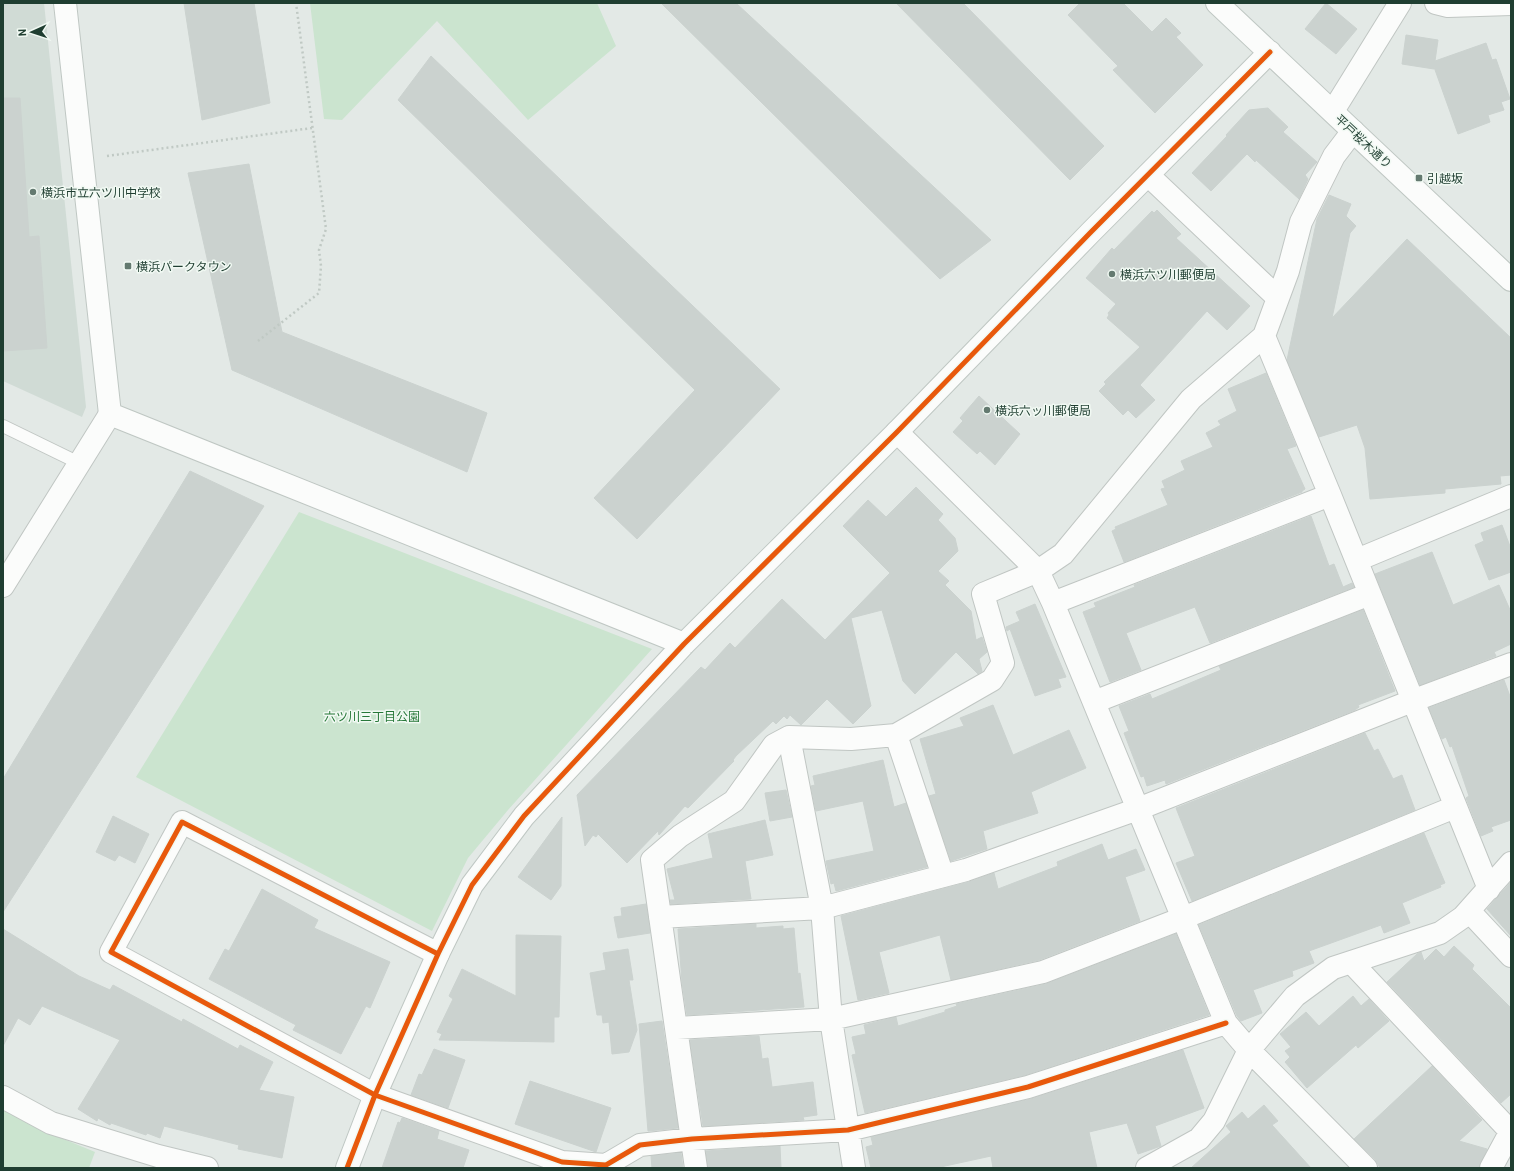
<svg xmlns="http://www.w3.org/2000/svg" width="1514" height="1171" viewBox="0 0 1514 1171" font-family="Barlow,'Noto Sans JP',sans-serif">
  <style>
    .built { fill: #d0dbd5 }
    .green { fill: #cbe4cf }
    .building { fill: #cbd2cf; stroke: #cbd2cf }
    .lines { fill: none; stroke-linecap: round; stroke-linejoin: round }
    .lane-casing { stroke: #c0c6c3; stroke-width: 14 }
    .street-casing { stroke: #c0c6c3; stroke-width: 24 }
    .secondary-casing { stroke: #bfc7c3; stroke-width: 24 }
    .path { stroke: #c0c9c4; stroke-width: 2.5; stroke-dasharray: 2 3; stroke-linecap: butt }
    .lane { stroke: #fbfcfb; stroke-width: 12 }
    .street { stroke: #fbfcfb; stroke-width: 22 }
    .secondary { stroke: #fbfcfb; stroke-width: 22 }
    .cycleway-casing { stroke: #f1f9f3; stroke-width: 8 }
    .cycleway { stroke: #e8590c; stroke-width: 5 }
    .poi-dot { fill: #647a70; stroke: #f1f9f3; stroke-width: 1.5 }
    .labels { text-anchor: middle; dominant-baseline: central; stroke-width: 3; stroke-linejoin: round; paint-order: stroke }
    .street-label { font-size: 12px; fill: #1f3e31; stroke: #f1f9f3 }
    .poi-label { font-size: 12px; fill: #1f3e31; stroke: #f1f9f3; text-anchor: start }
    .park-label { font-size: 12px; fill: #277839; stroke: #f1f9f3 }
  </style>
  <rect width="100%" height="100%" fill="#e3e9e6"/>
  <!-- built -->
  <path class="built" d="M 3,3 L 44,3 L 86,407 L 82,417 L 3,381 Z"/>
  <!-- green -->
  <path class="green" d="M 310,3 L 597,3 L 616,46 L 528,120 L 437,21 L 342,120 L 324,119 Z
    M 299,512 L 652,649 L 508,810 L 468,858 L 432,931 L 136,777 Z
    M 3,1109 L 37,1128 L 95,1152 L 89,1168 L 3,1168 Z"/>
  <!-- building -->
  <path class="building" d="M 184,3 L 254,3 L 270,103 L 202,120 Z
    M 661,3 L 736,3 L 991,240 L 940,279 Z
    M 896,3 L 963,3 L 1104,146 L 1070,180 Z
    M 1080,3 L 1123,3 L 1152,32 L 1166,18 L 1181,33 L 1176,37 L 1203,65 L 1155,113 L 1113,70 L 1118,66 L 1068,15 Z
    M 1326,3 L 1357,29 L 1336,54 L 1305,29 Z
    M 1406,35 L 1438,40 L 1435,61 L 1486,43 L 1492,60 L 1496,59 L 1510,99 L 1501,102 L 1504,110 L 1488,115 L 1490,122 L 1458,134 L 1434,67 L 1434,69 L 1402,64 Z
    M 431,56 L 780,389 L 637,539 L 594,498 L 695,390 L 398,100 Z
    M 3,98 L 20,98 L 29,237 L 39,236 L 47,348 L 3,351 Z
    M 1268,108 L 1288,127 L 1283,132 L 1317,162 L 1305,175 L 1308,179 L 1299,199 L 1256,160 L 1255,162 L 1247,154 L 1211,191 L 1192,173 L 1227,136 L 1226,135 L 1249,110 Z
    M 249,164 L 282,332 L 487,413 L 467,472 L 232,370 L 188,173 Z
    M 1329,195 L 1351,204 L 1346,216 L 1356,226 L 1350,233 L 1332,318 L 1407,239 L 1511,338 L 1511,475 L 1500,476 L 1501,484 L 1445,489 L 1445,493 L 1370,499 L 1365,448 L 1357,425 L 1319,437 L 1287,360 L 1317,219 Z
    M 1157,210 L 1181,234 L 1176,238 L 1250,306 L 1227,330 L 1207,311 L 1140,385 L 1155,400 L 1136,418 L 1128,410 L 1123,415 L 1099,391 L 1106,384 L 1104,382 L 1140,347 L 1107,318 L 1109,315 L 1108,313 L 1116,304 L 1086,278 L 1112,248 L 1114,250 L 1152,211 L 1154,213 Z
    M 1266,373 L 1296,446 L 1287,449 L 1305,489 L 1302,491 L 1302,492 L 1124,562 L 1112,531 L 1116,529 L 1115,527 L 1168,505 L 1161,489 L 1165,488 L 1162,481 L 1185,470 L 1181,461 L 1213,447 L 1206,433 L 1221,425 L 1218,421 L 1237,411 L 1228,389 Z
    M 979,396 L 1020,434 L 995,465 L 980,451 L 977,454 L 953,432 L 963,421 L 960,418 Z
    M 190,471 L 264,506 L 3,912 L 3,779 Z
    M 916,487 L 943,514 L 938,520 L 955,538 L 958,551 L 938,571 L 949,581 L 945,585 L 971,611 L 976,640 L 982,637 L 987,652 L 979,659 L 982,671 L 978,674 L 956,652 L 915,694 L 903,681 L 882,610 L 851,618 L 871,706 L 853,724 L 827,699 L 801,725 L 790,715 L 787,719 L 784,716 L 776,724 L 773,721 L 736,756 L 733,760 L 734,761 L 688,808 L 685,806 L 659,835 L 658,831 L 627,863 L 598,834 L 596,837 L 593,835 L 585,846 L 577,795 L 701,667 L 705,670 L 730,643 L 735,648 L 782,599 L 825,640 L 890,573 L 843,526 L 868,500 L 886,517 Z
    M 1311,516 L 1329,566 L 1334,564 L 1343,587 L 1352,583 L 1354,587 L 1210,643 L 1195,607 L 1126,633 L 1141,670 L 1110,682 L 1083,612 L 1096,607 L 1094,603 L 1135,587 L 1134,585 Z
    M 1502,525 L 1511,549 L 1511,572 L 1489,580 L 1475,545 L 1484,541 L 1481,533 Z
    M 1432,552 L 1453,605 L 1499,585 L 1511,612 L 1511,644 L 1494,652 L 1496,656 L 1420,685 L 1375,574 Z
    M 1035,604 L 1066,677 L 1058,679 L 1061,687 L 1035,696 L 1010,629 L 1007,631 L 1006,627 L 1020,621 L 1016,612 Z
    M 1363,610 L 1395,691 L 1358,705 L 1359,707 L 1355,710 L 1166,784 L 1165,780 L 1147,786 L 1144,776 L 1141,777 L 1124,733 L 1129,731 L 1119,706 L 1150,694 L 1152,699 L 1221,670 L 1219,666 Z
    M 1504,680 L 1511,699 L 1511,820 L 1491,827 L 1493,831 L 1481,836 L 1466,798 L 1469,796 L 1452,746 L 1450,747 L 1446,737 L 1442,739 L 1429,708 Z
    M 993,705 L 1013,755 L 1069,730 L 1086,768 L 1031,792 L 1038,813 L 983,831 L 987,849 L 951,861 L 929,796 L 936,794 L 920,739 L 964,726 L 960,718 Z
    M 1365,733 L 1374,751 L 1378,749 L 1393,779 L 1402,775 L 1415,810 L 1192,901 L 1176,863 L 1195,856 L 1176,808 Z
    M 883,760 L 894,807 L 906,803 L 927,867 L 836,891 L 834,883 L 831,884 L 826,861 L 874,851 L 863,801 L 816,811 L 811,786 L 815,785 L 813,776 Z
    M 786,790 L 792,817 L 770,821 L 765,793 Z
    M 113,816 L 149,834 L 135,863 L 119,855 L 115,861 L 96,852 Z
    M 562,817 L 561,886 L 551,900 L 518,877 Z
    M 765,820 L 773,855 L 745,861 L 751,899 L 671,904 L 670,900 L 675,900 L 667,869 L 713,858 L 708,834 Z
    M 1424,833 L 1445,883 L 1440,885 L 1441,887 L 1402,903 L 1410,923 L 1384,933 L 1381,925 L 1309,951 L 1314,963 L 1292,971 L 1293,976 L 1253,990 L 1262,1013 L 1241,1021 L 1237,1016 L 1199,925 Z
    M 1102,844 L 1108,860 L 1136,849 L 1145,870 L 1125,877 L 1140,921 L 1039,960 L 951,980 L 940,935 L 879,952 L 889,993 L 858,1000 L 841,916 L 969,882 L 994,873 L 998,889 L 1058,866 L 1057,862 Z
    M 1511,882 L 1511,936 L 1487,909 Z
    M 262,889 L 318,920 L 314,928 L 390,962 L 370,1008 L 366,1006 L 341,1054 L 293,1030 L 296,1025 L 209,979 L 225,949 L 229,951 Z
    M 646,904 L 650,933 L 618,938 L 614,917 L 622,916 L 621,908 Z
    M 756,924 L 756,928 L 783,926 L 783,929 L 794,928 L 798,974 L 800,973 L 804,1007 L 687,1015 L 682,982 L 678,929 Z
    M 3,929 L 79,976 L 110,990 L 113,985 L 182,1022 L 183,1019 L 238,1049 L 240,1045 L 273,1062 L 259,1090 L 294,1097 L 282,1158 L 238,1149 L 239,1145 L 164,1126 L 160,1138 L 147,1133 L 146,1135 L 111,1123 L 110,1125 L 98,1118 L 97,1121 L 78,1109 L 120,1040 L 42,1006 L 30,1025 L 18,1018 L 3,1046 Z
    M 1176,934 L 1209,1015 L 1025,1075 L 865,1113 L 852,1055 L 856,1054 L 852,1037 L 866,1034 L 864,1025 L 896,1017 L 898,1026 L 945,1012 L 945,1010 L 957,1006 L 956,1004 L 1046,984 Z
    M 516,935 L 561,936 L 559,1017 L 554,1017 L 554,1042 L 439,1040 L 442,1034 L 437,1032 L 453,999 L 449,996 L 462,969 L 516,996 Z
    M 1454,946 L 1474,965 L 1472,969 L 1511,1008 L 1511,1094 L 1501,1103 L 1387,982 L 1417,954 L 1421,952 L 1424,961 L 1436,949 L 1444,957 Z
    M 628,949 L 633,980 L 629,980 L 637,1030 L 629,1052 L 612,1054 L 609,1022 L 603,1023 L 602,1015 L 597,1015 L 590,973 L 606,970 L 603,953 Z
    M 1353,996 L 1361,1006 L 1369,999 L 1389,1021 L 1358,1048 L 1356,1045 L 1307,1088 L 1285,1062 L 1290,1057 L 1285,1051 L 1291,1047 L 1280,1034 L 1306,1012 L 1319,1026 Z
    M 662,1021 L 678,1128 L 648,1131 L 639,1024 Z
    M 759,1036 L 762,1059 L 768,1058 L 772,1087 L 813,1082 L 817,1115 L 803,1117 L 804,1120 L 703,1126 L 690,1040 Z
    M 434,1049 L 465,1060 L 448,1108 L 411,1095 L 419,1074 L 422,1075 Z
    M 1183,1050 L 1204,1108 L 1155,1126 L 1161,1146 L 1138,1154 L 1127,1123 L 1089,1132 L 1097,1168 L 993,1168 L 991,1156 L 936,1168 L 871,1168 L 866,1147 L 873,1145 L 871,1137 L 1031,1099 Z
    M 1432,1066 L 1482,1120 L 1459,1141 L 1487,1149 L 1479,1168 L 1380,1168 L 1375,1159 L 1354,1139 Z
    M 530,1081 L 611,1108 L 596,1152 L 515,1124 Z
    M 1264,1105 L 1278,1121 L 1272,1125 L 1311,1168 L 1191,1168 L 1231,1132 L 1226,1126 L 1242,1112 L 1248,1119 Z
    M 402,1118 L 439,1131 L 437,1139 L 469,1150 L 463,1168 L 382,1168 L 398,1122 L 400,1123 Z
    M 780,1146 L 781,1168 L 708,1168 L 706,1151 Z
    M 681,1153 L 683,1168 L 652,1168 L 651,1156 Z"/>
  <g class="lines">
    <!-- lane casing -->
    <g class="lane-casing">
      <path id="lane" d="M 3,426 L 79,463"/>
    </g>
    <!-- street casing -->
    <g class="street-casing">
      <path id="street" d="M 1436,3 L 1448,6 L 1511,4
        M 1333,111 L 1400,3
        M 1148,175 L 1278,298
        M 1264,336 L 1330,495 L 1489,889
        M 897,432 L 1038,571 L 1053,603 L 1226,1023 L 1249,1050 L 1366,1168
        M 1357,560 L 1511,496
        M 3,586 L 110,414
        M 1053,603 L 1330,495
        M 1094,702 L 1370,594
        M 896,735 L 943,876
        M 789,737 L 822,908 L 831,1019 L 854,1168
        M 1469,911 L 1511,956
        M 660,917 L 822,908 L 966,870 L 1138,809 L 1412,701 L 1511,664
        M 438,954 L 182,822 L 111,952 L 375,1095 L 562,1162 L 606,1165 L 640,1145 L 692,1139 L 848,1130 L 1028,1087 L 1226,1023
        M 1351,962 L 1511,1132
        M 677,1028 L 831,1019 L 1043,972 L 1183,918 L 1455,807
        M 3,1097 L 51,1123 L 158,1156 L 207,1168
        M 696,1168 L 652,860 L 680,836 L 734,801 L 774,745 L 789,737 L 851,739 L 896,735 L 992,680 L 1003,663 L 983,594 L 1038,571 L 1063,554 L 1191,399 L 1264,336 L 1288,271 L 1301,222 L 1334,156 L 1353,131
        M 1147,1168 L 1199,1139 L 1214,1121 L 1249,1050 L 1295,996 L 1333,968 L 1440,933 L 1463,917 L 1511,863
        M 1491,1168 L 1511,1131"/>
    </g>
    <!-- secondary casing -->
    <g class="secondary-casing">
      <path id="secondary" d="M 65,3 L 110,414 L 684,644
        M 1217,3 L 1511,280
        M 347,1168 L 375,1095 L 438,954 L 472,885 L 524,816 L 684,644 L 897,432 L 1090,233 L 1270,52"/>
    </g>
    <!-- path -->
    <path class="path" d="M 107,156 L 312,128
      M 258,341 L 319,293 L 321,266 L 319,250 L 326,229 L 296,3"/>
    <!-- lane -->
    <use href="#lane" class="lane"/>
    <!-- street -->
    <use href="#street" class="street"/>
    <!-- secondary -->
    <use href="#secondary" class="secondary"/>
    <!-- cycleway casing -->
    <g class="cycleway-casing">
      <path id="cycleway" d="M 438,954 L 182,822 L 111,952 L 375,1095 L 562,1162 L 606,1165 L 640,1145 L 692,1139 L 848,1130 L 1028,1087 L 1226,1023
        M 347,1168 L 375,1095 L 438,954 L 472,885 L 524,816 L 684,644 L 897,432 L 1090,233 L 1270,52"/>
    </g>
    <!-- cycleway -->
    <use href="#cycleway" class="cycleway"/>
  </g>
  <!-- markers -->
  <g class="poi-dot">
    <rect x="1415" y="174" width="8" height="8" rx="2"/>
    <circle cx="33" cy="192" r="4"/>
    <rect x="124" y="262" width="8" height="8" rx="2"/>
    <circle cx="1112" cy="274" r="4"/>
    <circle cx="987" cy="410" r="4"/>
  </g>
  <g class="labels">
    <!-- street labels -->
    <g class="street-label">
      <text transform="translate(1364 141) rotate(43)">平戸桜木通り</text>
    </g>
    <!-- poi labels -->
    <g class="poi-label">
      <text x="1427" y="178">引越坂</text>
      <text x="41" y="192">横浜市立六ツ川中学校</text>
      <text x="136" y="266">横浜パークタウン</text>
      <text x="1120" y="274">横浜六ツ川郵便局</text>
      <text x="995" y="410">横浜六ッ川郵便局</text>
    </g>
    <!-- park labels -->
    <g class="park-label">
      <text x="372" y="716">六ツ川三丁目公園</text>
    </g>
  </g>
  <!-- border -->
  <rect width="1514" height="1171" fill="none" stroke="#1f3e31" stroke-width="8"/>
  <!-- north arrow -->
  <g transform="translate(32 32) rotate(267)" stroke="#f1f9f3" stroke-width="3" paint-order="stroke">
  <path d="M0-3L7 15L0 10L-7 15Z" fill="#1f3e31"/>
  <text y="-6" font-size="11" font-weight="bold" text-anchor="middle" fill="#1f3e31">N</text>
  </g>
</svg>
